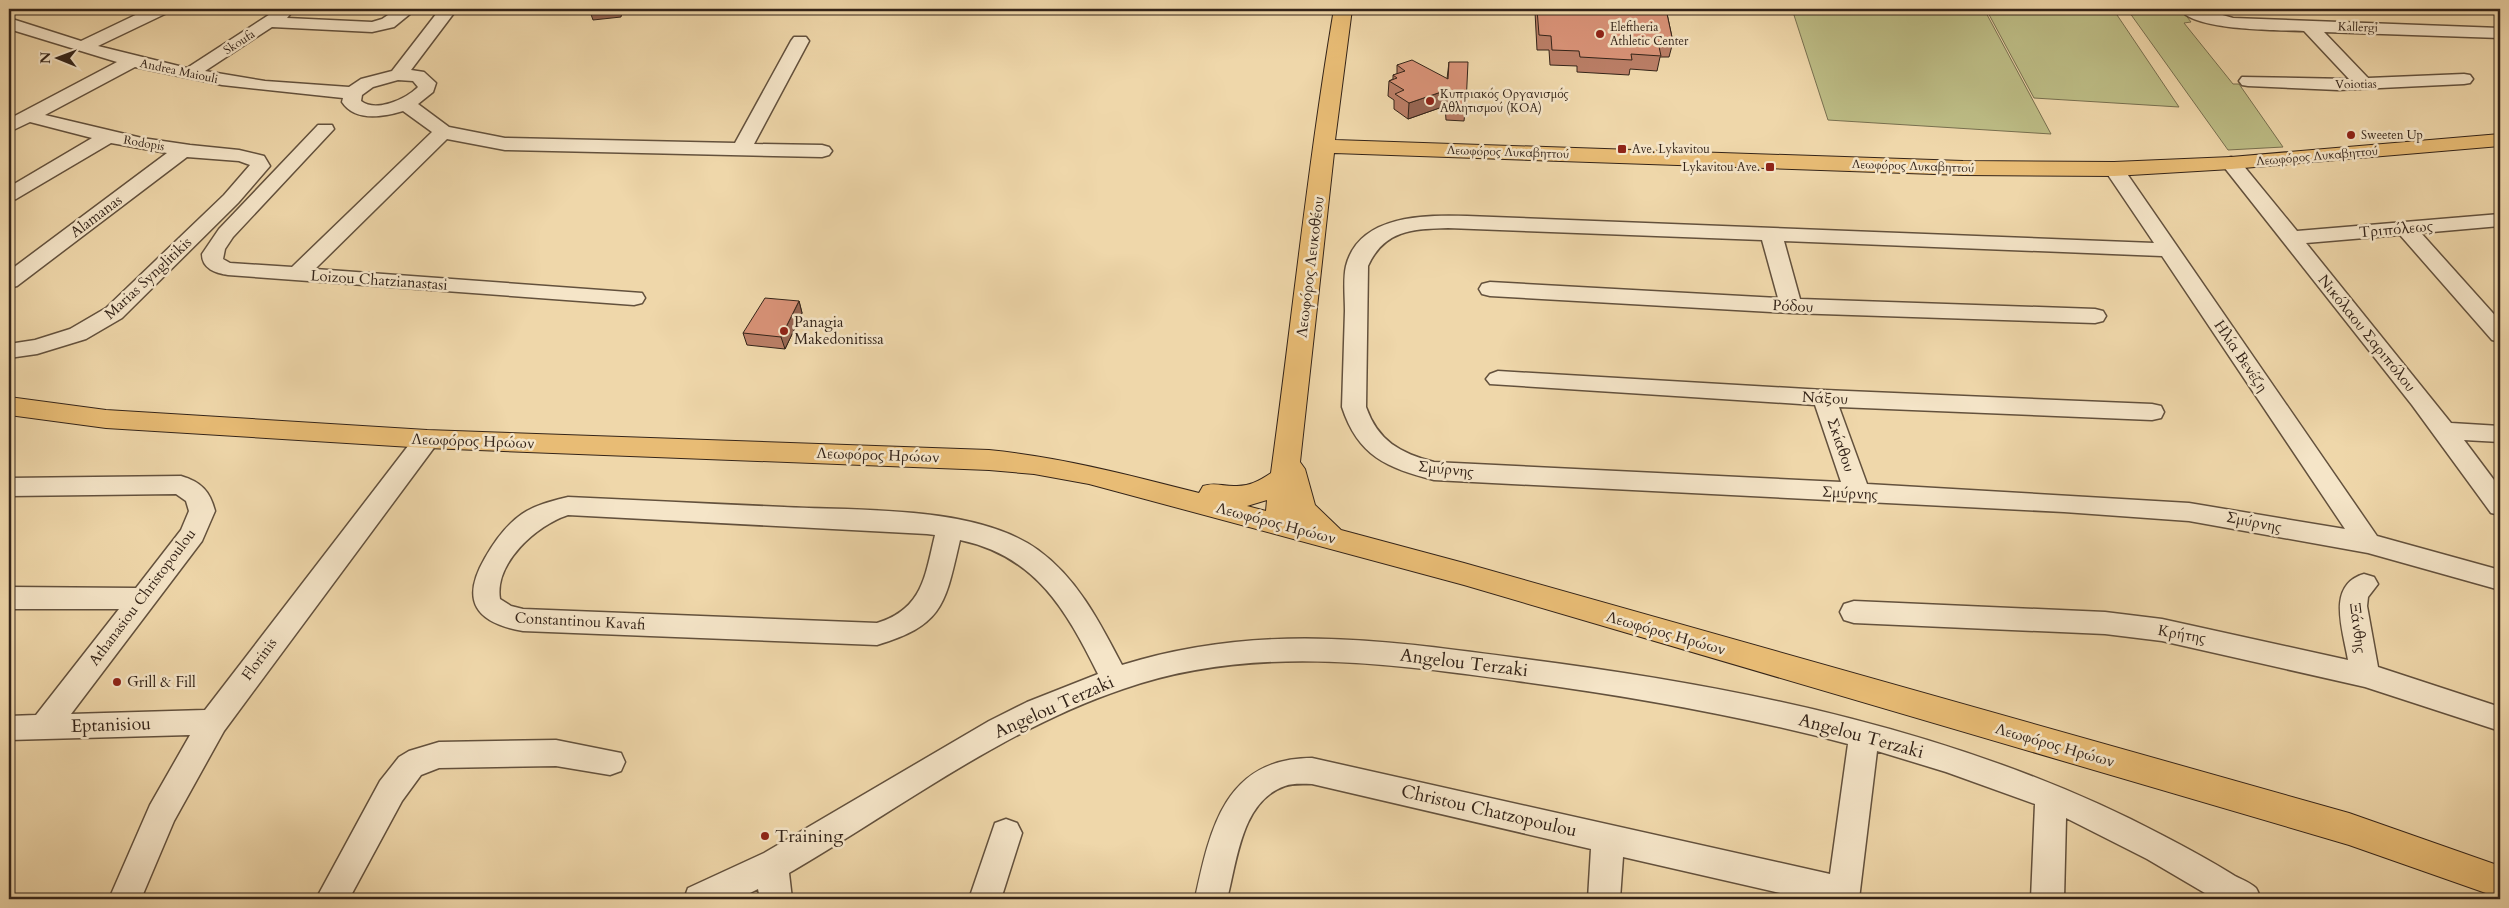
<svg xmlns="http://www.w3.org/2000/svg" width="2509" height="908" viewBox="0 0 2509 908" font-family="Cardo,serif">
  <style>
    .green { fill: #bdbd86; stroke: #787050 }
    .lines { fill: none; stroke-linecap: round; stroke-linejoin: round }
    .minor-casing { stroke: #63513d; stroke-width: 3 }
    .major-casing { stroke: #342419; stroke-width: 2 }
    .minor { fill: #f5e5c8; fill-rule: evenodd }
    .major { fill: #e8bc75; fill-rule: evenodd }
    .wall { fill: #ba7e66; stroke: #342419 }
    .shaded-wall { fill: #976653; stroke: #342419 }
    .building { fill: #d89277; stroke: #342419 }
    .poi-dot { fill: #8f2418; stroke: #f5e5c8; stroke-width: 2 }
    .labels { text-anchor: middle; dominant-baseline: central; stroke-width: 5; stroke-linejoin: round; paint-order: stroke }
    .far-poi-label { font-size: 12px; fill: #342419; stroke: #f5e5c8; text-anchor: start }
    .far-street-label { font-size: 12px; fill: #342419; stroke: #f5e5c8 }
    .street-label { font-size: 15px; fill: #342419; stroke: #f5e5c8 }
    .poi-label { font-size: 15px; fill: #342419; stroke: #f5e5c8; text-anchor: start }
    .near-street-label { font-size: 18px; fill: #342419; stroke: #f5e5c8 }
    .near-poi-label { font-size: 18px; fill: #342419; stroke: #f5e5c8; text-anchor: start }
  </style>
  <rect width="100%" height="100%" fill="#efd7aa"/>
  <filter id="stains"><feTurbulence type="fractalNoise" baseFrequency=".004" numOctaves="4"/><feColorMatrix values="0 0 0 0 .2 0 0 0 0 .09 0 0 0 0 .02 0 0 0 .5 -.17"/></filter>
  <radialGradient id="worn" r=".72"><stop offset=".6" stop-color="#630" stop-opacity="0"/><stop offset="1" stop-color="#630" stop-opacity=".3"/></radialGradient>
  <!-- green -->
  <path class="green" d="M 1792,9 L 1984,9 L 2051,134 L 1828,120 Z
    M 1986,9 L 2113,9 L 2179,107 L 2034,98 Z
    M 2127,9 L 2181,9 L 2191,22 L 2184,23 L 2233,84 L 2239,84 L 2283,147 L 2228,150 Z"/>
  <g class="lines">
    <!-- minor casing -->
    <g class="minor-casing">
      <path id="minor" d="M 148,9 L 169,9 L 167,13 L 98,46 L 187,68 L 278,9 L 290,9 L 292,12 L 287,18 L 372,22 L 382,19 L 397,9 L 416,9 L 394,27 L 372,32 L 272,27 L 205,71 L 265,81 L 349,87 L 361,79 L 392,71 L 440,9 L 457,9 L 411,70 L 424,72 L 436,83 L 433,92 L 418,104 L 449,127 L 505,138 L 735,143 L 791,41 L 794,37 L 806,37 L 809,41 L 754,144 L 822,145 L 829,147 L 832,151 L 829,155 L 822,157 L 505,150 L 447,139 L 315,269 L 642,293 L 645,298 L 642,303 L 634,305 L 228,275 C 216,273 202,269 202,254 L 219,229 L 318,125 L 332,125 L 334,129 L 233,237 L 225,249 L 223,259 L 230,263 L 292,267 L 432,132 L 403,111 C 383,117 355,122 342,102 L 343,98 L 222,85 L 135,67 L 45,115 L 142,138 L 190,145 L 239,150 L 264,156 L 270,166 L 238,203 L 122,318 L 86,339 L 37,354 L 9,358 L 9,344 L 35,340 L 70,329 L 106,308 L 224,195 L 250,165 L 239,161 L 187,157 L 17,286 L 9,288 L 9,271 L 167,153 L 111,143 L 16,199 L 9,201 L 9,187 L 92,138 L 30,122 L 9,132 L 9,119 L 117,62 L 9,29 L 9,18 L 81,41 ZM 398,80 L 413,81 L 418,87 C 406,99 376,113 361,101 L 362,95 L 373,87 Z
        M 2180,9 L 2201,9 L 2233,18 L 2500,28 L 2500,38 L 2324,32 L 2368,78 L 2464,74 L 2470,75 L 2473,79 L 2470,83 L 2464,84 L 2338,90 L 2248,86 L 2242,85 L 2239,81 L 2242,77 L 2349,79 L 2304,31 C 2279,30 2193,31 2180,9 Z
        M 2231,157 L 2238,159 L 2297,231 L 2500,214 L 2500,226 L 2421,233 L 2500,321 L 2500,342 L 2492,340 L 2400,235 L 2306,243 L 2451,423 L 2500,426 L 2500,442 L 2464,440 L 2500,488 L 2500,515 L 2491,513 L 2412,405 L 2224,167 L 2221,163 L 2224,159 Z
        M 2114,163 L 2121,165 L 2377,536 L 2500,570 L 2500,590 L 2368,553 L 2189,521 L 2064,512 L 1434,480 C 1387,468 1358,456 1342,407 C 1343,375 1344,343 1345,311 C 1345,297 1343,279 1346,266 C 1359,214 1426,215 1467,216 L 2154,243 L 2104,169 L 2107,165 ZM 1448,228 L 1762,240 L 1778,298 L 1490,282 L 1482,284 L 1479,289 L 1482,294 L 1490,296 L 1791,313 L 2095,323 L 2103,321 L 2106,316 L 2103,311 L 2095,309 L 1800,299 L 1784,241 L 2162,256 L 2345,529 L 2189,503 L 1867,484 L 1839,407 L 2152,420 L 2161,418 L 2164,412 L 2161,406 L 2152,404 L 1824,390 L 1498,371 L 1490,374 L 1486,379 L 1490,384 L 1815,405 L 1841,482 L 1434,462 C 1400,453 1378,441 1366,407 L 1368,266 C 1384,230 1413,229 1448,228 Z
        M 427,431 L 436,433 L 439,439 L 436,445 L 224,731 L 174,821 L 141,899 L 109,899 L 150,805 L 190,735 L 9,740 L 9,716 L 36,715 L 119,609 L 9,609 L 9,587 L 136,588 L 181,530 L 189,511 L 186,501 L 176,494 L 9,496 L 9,478 L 181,476 C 201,482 210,491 215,511 L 202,541 L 71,714 L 205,710 L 418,433 Z
        M 568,497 C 640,500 712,504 784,507 C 858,511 976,505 1038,550 C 1078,579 1100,623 1122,665 C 1261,622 1384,640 1525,659 C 1744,687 1966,732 2162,835 C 2187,848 2211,861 2235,876 C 2241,879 2251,883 2256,888 C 2258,891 2259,895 2261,899 L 2215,899 L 2147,859 L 2066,818 L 2064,899 L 2031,899 L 2035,804 L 1946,772 L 1877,751 L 1859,899 L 1806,899 L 1623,857 L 1620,899 L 1588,899 L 1591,849 L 1312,784 C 1303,784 1293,783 1285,786 C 1241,801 1237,862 1227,899 L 1195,899 C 1210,829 1225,758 1312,758 L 1830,874 L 1848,744 C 1739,715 1628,696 1517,681 C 1386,663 1251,644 1123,689 C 1002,730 899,809 789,873 L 792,899 L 760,899 L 758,889 L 738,899 L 684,899 L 688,888 L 764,853 L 989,721 L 1027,702 L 1098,674 C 1066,610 1036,556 960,540 C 945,604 944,625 877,645 L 523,631 C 476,623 460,601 485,558 C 494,542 506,525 522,514 C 535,505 552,501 568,497 ZM 568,515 L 927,534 L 935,535 C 925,576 923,609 877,623 L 523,609 L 511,606 L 500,599 C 494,563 537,525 568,515 Z
        M 2364,574 L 2374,577 L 2378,584 L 2368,597 L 2367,606 L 2378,667 L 2500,707 L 2500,731 L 2365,687 L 2162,641 L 2105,634 L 1854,623 L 1844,620 L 1840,612 L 1844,604 L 1854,601 L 2105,612 L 2162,619 L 2348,660 C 2343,630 2326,585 2364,574 Z
        M 556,740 L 621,753 L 625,762 L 621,771 L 610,775 L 556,766 L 439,768 L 421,775 L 402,801 L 349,899 L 316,899 L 380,781 L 399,757 L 409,751 L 439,742 Z
        M 1006,819 L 1017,823 L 1022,833 L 1001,899 L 969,899 L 995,823 Z"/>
    </g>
    <!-- major casing -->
    <g class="major-casing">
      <path id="major" d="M 1334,9 L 1352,9 L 1335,140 L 1963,161 L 2114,162 L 2231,157 L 2500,134 L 2500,146 L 2231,169 L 2114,176 L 1963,175 L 1334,153 L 1300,462 L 1305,469 L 1315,505 L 1341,530 L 1464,563 L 2349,813 L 2500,866 L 2500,898 L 2349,845 L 1464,585 L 1089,484 L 1034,474 L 989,470 L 427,448 L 106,428 L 9,415 L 9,397 L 106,410 L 427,430 L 989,450 C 1061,457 1129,475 1199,493 L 1203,486 C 1214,482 1222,486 1234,486 C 1248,487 1259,481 1271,473 C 1292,319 1308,163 1334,9 ZM 1267,500 L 1266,511 L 1247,506 Z"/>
    </g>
    <!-- minor -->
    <use href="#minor" class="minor"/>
    <!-- major -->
    <use href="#major" class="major"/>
  </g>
  <!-- wall -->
  <path class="wall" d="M 1535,9 L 1666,9 L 1673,42 L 1669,57 L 1660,57 L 1657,71 L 1630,69 L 1629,75 L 1577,72 L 1577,66 L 1550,65 L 1549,50 L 1537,50 L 1535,12 Z
    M 1449,62 L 1466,105 L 1464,121 L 1446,120 L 1445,106 L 1408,119 L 1394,109 L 1394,100 L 1388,96 L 1389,81 L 1393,79 L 1393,75 L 1397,74 L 1397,65 L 1447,79 Z
    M 799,301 L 802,313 L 785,349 L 747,345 L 743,333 Z"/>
  <!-- shaded-wall -->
  <path class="shaded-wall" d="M 589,9 L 623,9 L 621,17 L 593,20 Z
    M 1447,90 L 1445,106 L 1408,119 L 1409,103 Z
    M 799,301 L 802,313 L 785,349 L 781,337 Z"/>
  <!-- building -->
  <path class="building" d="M 1537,9 L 1666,9 L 1673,42 L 1658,42 L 1661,56 L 1631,54 L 1632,60 L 1580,57 L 1579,51 L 1552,50 L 1551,36 L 1539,35 Z
    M 1412,60 L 1448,79 L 1449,62 L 1468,62 L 1466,105 L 1447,105 L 1447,90 L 1409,103 L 1395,94 L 1404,90 L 1389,81 L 1397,78 L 1393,75 L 1405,71 L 1397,65 Z
    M 765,298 L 799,301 L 781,337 L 743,333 Z"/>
  <!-- markers -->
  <g class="poi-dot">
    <circle cx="1600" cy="34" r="5"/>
    <circle cx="1430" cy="101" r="5"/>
    <circle cx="2351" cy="135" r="5"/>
    <rect x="1617" y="144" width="10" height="10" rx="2.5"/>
    <rect x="1765" y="162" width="10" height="10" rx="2.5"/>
    <circle cx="784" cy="331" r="5"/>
    <circle cx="117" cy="682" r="5"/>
    <circle cx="765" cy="836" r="5"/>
  </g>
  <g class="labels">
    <!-- far-poi labels -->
    <g class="far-poi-label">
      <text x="1610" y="27">Eleftheria<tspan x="1610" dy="14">Athletic Center</tspan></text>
      <text x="1440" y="94">Κυπριακός Οργανισμός<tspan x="1440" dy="14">Αθλητισμού (ΚΟΑ)</tspan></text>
      <text x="2361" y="135">Sweeten Up</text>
      <text x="1632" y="149">Ave. Lykavitou</text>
      <text x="1760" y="167" text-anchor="end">Lykavitou Ave.</text>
    </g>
    <!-- far-street labels -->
    <g class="far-street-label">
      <text transform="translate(2358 27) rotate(2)">Kallergi</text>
      <text transform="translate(239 42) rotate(-33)">Skoufa</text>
      <text transform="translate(179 71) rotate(12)">Andrea Maiouli</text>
      <text transform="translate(2356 84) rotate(-1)">Voiotias</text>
      <text transform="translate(144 143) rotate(10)">Rodopis</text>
      <text transform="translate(1508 152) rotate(2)">Λεωφόρος Λυκαβηττού</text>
      <text transform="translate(2317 156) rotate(-5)">Λεωφόρος Λυκαβηττού</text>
      <text transform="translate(1913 166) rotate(2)">Λεωφόρος Λυκαβηττού</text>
    </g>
    <!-- street labels -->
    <g class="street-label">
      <text transform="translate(96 216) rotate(-37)">Alamanas</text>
      <text transform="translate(2396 229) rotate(-5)">Τριπόλεως</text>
      <text transform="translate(1310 267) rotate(-83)">Λεωφόρος Λευκοθέου</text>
      <text transform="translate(148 278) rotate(-43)">Marias Synglitikis</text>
      <text transform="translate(379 280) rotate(4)">Loizou Chatzianastasi</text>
      <text transform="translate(1793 306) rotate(3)">Ρόδου</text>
      <text transform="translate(2367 333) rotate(51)">Νικόλαου Σαριπόλου</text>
      <text transform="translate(2241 356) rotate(56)">Ηλία Βενέζη</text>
      <text transform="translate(1825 398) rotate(3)">Νάξου</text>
      <text transform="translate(473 441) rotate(2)">Λεωφόρος Ηρώων</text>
      <text transform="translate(1841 445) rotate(71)">Σκίαθου</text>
      <text transform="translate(878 455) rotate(2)">Λεωφόρος Ηρώων</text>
      <text transform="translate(1446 469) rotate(6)">Σμύρνης</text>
      <text transform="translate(1850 493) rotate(3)">Σμύρνης</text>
      <text transform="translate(2254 522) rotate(11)">Σμύρνης</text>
      <text transform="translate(1276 523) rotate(15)">Λεωφόρος Ηρώων</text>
      <text transform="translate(142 597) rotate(-53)">Athanasiou Christopoulou</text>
      <text transform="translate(580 621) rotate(3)">Constantinou Kavafi</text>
      <text transform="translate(2358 628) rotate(83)">Ξάνθης</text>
      <text transform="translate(1666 633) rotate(16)">Λεωφόρος Ηρώων</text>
      <text transform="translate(2182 634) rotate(10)">Κρήτης</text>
      <text transform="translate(259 659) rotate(-54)">Florinis</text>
      <text transform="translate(2055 745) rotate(16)">Λεωφόρος Ηρώων</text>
    </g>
    <!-- poi labels -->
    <g class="poi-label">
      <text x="794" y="322">Panagia<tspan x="794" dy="17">Makedonitissa</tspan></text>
      <text x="127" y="682">Grill &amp; Fill</text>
    </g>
    <!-- near-street labels -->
    <g class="near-street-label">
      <text transform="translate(1464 663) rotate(7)">Angelou Terzaki</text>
      <text transform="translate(1054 707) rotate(-24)">Angelou Terzaki</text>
      <text transform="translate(111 725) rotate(-2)">Eptanisiou</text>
      <text transform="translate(1861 736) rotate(15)">Angelou Terzaki</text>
      <text transform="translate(1489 811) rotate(13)">Christou Chatzopoulou</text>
    </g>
    <!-- near-poi labels -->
    <g class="near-poi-label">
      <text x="775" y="836">Training</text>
    </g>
  </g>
  <!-- margin -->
  <rect width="2509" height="908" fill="none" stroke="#efd7aa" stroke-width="30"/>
  <rect x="10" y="10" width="2489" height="888" fill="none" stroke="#342419" stroke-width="2.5"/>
  <rect x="15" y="15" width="2479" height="878" fill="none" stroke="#342419"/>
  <!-- north arrow -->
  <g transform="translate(58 58) rotate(271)" stroke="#f5e5c8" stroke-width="4" paint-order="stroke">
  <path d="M0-4L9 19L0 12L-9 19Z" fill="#342419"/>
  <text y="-8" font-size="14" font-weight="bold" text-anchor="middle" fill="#342419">N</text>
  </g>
  <rect width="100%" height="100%" filter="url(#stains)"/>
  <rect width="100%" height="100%" fill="url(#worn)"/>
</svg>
